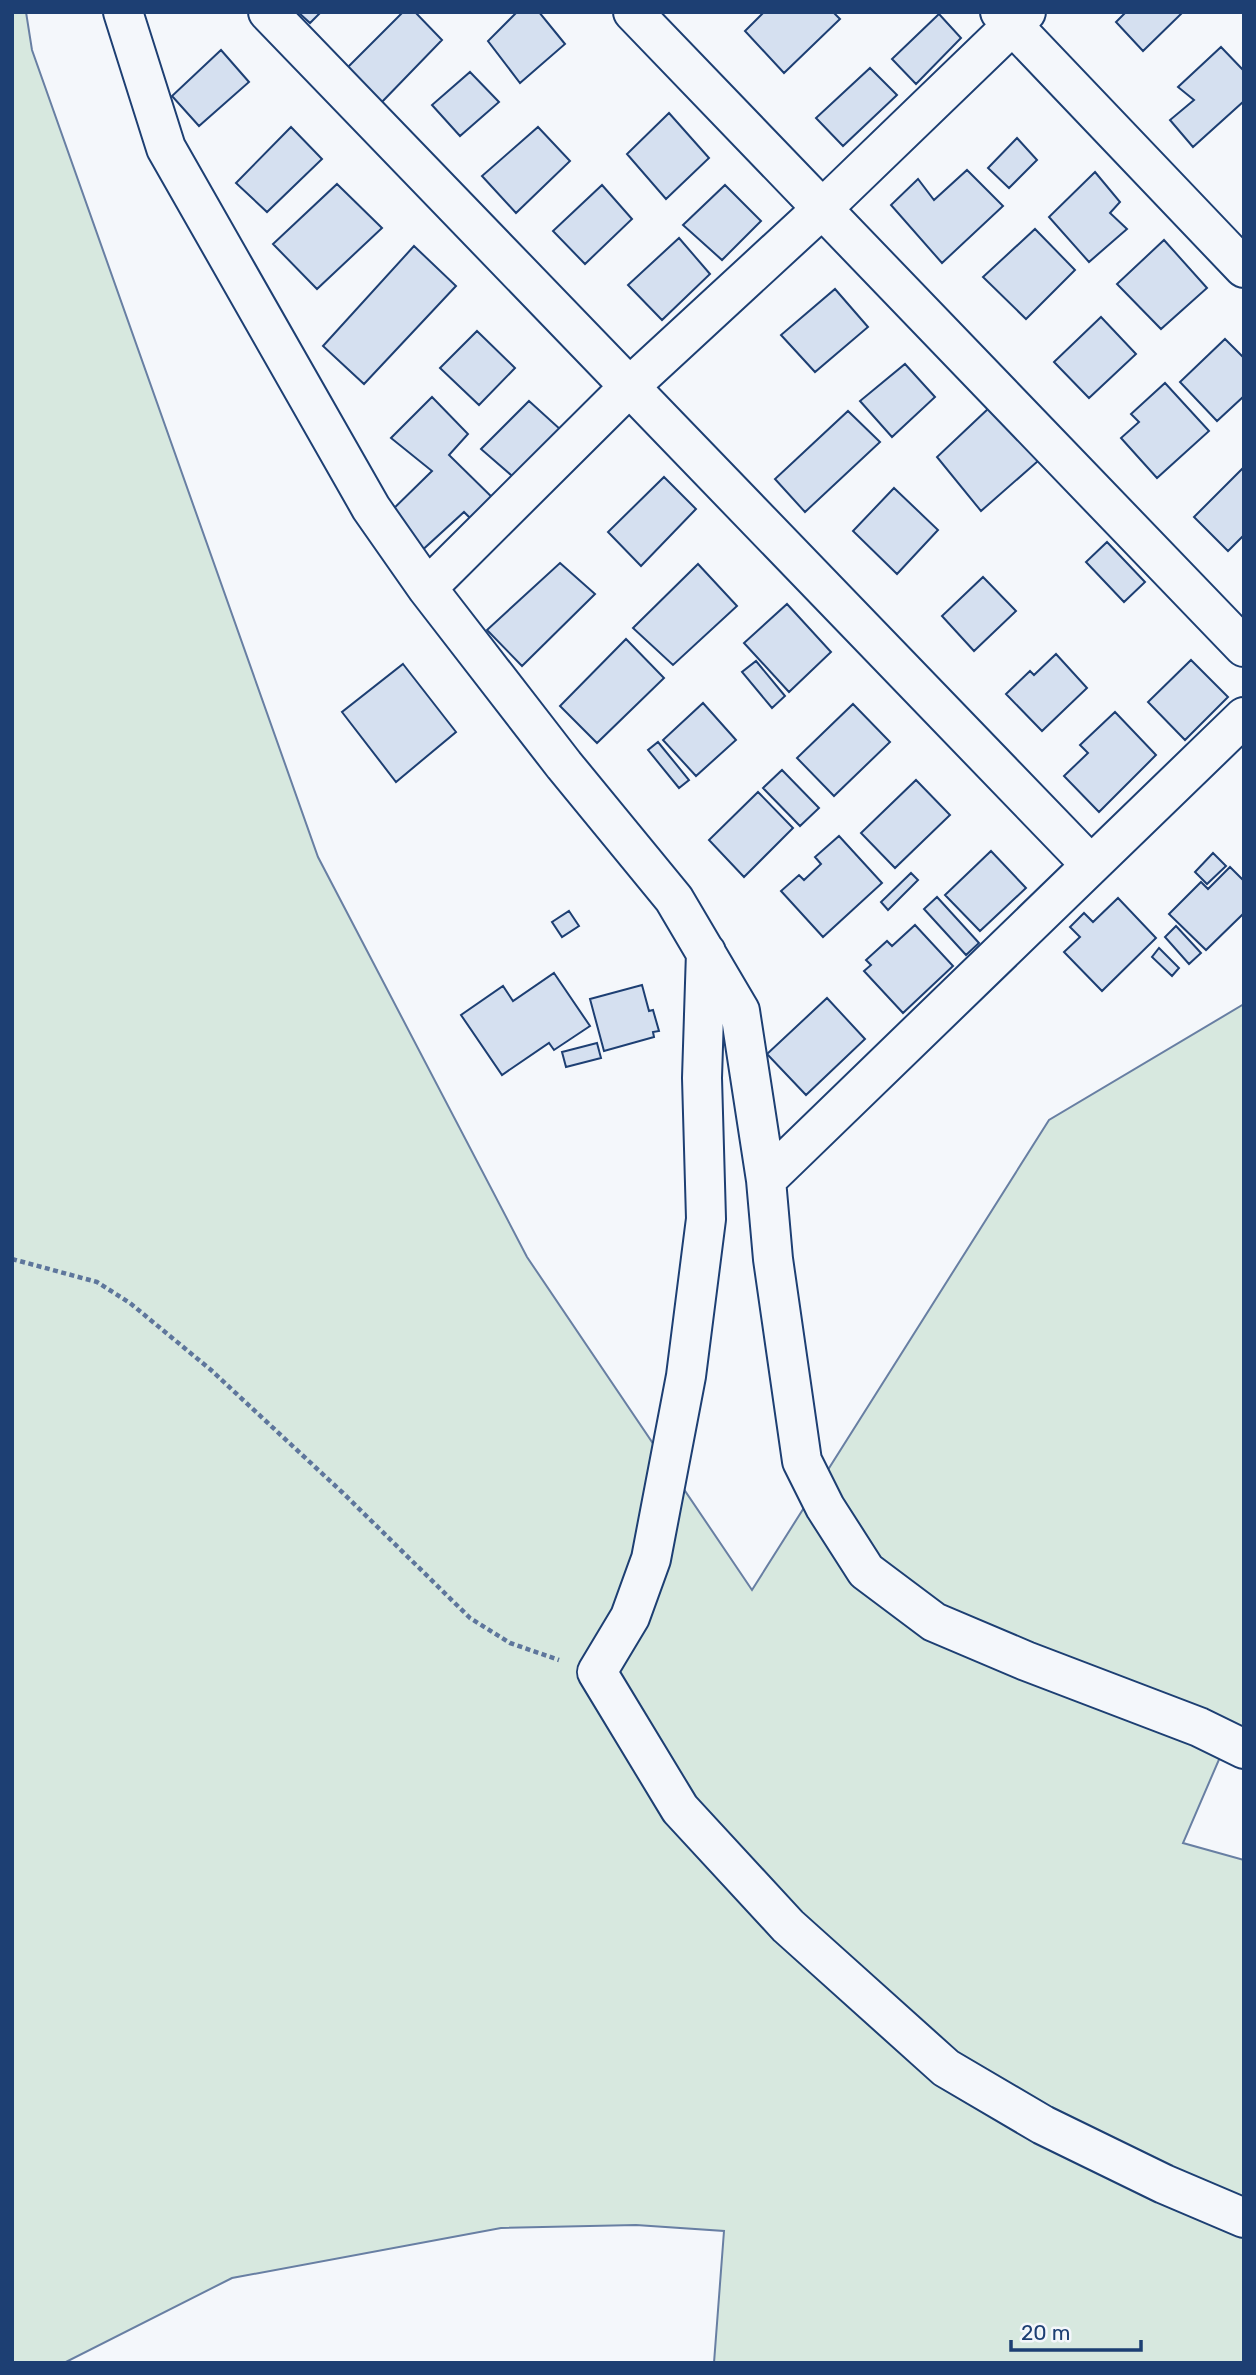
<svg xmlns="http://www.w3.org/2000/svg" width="1256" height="2375" viewBox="0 0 1256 2375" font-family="Rubik,sans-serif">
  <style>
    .green { fill: #d7e8df; stroke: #687fa3; stroke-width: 2 }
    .building { fill: #d5e0f0; stroke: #1d3f73; stroke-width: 2 }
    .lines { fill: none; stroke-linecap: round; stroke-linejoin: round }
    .minor-casing { stroke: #1d3f73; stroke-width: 42 }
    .path { stroke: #5e769c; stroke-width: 4.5; stroke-dasharray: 5 3.5; stroke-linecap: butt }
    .minor { stroke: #f4f7fb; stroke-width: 38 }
  </style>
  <rect width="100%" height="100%" fill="#f4f7fb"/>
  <!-- green -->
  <path class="green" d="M 12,12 L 26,12 L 32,50 L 318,857 L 527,1257 L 752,1590 L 1049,1120 L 1244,1004 L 1244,1733 L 1230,1734 L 1183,1843 L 1244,1860 L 1244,2363 L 714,2363 L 724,2231 L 636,2225 L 501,2228 L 232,2278 L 64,2363 L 12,2363 Z"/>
  <!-- building -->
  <path class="building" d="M 298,12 L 321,12 L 310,23 Z
    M 403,12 L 415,12 L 442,40 L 379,105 L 343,72 Z
    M 517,12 L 539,12 L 565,44 L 520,83 L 488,41 Z
    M 764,12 L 833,12 L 840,19 L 784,73 L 745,31 Z
    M 1126,12 L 1183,12 L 1143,51 L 1116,22 Z
    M 939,14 L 961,38 L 916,84 L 892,59 Z
    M 1221,47 L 1244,71 L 1244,101 L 1193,147 L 1170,120 L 1194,100 L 1178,87 Z
    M 221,50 L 249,82 L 199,126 L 172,96 Z
    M 870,68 L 897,95 L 843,146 L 816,118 Z
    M 470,72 L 499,102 L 460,136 L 432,105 Z
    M 669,113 L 709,158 L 666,199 L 627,154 Z
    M 291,127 L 322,159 L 267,212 L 236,183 Z
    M 538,127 L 570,161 L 516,213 L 482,176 Z
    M 1017,138 L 1037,160 L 1009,188 L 988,168 Z
    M 967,170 L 1003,206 L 942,263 L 891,205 L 918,179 L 934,200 Z
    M 1095,172 L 1120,202 L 1110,213 L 1127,229 L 1089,262 L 1049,217 Z
    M 337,184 L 382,228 L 317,289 L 273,244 Z
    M 602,185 L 632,219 L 585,264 L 553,231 Z
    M 725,185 L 761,221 L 722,260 L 683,225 Z
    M 1035,229 L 1075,270 L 1026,319 L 983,277 Z
    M 679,238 L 710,274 L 662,320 L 628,285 Z
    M 1164,240 L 1207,288 L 1161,329 L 1117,284 Z
    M 414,246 L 456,286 L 364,384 L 323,346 Z
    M 835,289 L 868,327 L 815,372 L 781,335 Z
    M 1101,317 L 1136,354 L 1089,398 L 1054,362 Z
    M 477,331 L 515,368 L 479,405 L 440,368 Z
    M 1225,339 L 1244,358 L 1244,396 L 1217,421 L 1180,382 Z
    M 905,364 L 935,397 L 892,437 L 860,401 Z
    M 1165,383 L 1209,431 L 1157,478 L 1121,438 L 1139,422 L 1131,414 Z
    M 432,397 L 468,434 L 449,455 L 502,507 L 480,528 L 464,512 L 418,554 L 383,519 L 432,471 L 391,438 Z
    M 529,401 L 572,440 L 526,488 L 481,449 Z
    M 989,408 L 1038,461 L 981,511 L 937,457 Z
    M 848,411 L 880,442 L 805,512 L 775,479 Z
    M 1244,467 L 1244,535 L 1228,551 L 1194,517 Z
    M 664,477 L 696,509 L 641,566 L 608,532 Z
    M 894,488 L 938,530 L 897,574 L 853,531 Z
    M 1107,542 L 1145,582 L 1124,602 L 1086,562 Z
    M 560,563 L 595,594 L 522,666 L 487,630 Z
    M 698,564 L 737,606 L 673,665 L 633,628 Z
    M 983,577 L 1016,611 L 974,651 L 942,616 Z
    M 787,604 L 831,652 L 789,692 L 744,643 Z
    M 626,639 L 664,678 L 597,743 L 560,706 Z
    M 1056,654 L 1087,688 L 1042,731 L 1006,694 L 1030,671 L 1034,675 Z
    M 1191,660 L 1228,697 L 1185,740 L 1148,702 Z
    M 756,661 L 785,696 L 772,708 L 742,672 Z
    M 403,664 L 456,732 L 396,782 L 342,712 Z
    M 703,703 L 736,740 L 696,776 L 663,740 Z
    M 853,704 L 890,742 L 834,796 L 797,758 Z
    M 1115,712 L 1156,755 L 1099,812 L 1064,776 L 1088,753 L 1080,745 Z
    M 658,742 L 689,780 L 679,788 L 648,750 Z
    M 782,770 L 819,808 L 800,826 L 763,788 Z
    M 916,780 L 950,815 L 895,868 L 861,833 Z
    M 758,792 L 793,828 L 744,877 L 709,840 Z
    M 839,836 L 882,883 L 823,937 L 781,891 L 799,875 L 804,880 L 821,864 L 815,857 Z
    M 991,851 L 1026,888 L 980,931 L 945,895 Z
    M 1213,853 L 1226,866 L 1207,884 L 1195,872 Z
    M 1230,867 L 1244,881 L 1244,913 L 1206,950 L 1169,914 L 1201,882 L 1208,889 Z
    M 911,873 L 918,880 L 888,910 L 881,902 Z
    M 937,897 L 979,943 L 966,955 L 924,909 Z
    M 1118,898 L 1156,938 L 1102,991 L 1064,952 L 1080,937 L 1070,927 L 1084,913 L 1093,922 Z
    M 569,911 L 579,926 L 562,937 L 552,922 Z
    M 915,925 L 953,966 L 903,1013 L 864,971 L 871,965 L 866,960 L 887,941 L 892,946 Z
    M 1176,926 L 1201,953 L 1189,964 L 1165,937 Z
    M 1159,948 L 1179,968 L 1172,976 L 1152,957 Z
    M 554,973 L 590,1026 L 554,1050 L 549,1043 L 502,1075 L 461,1015 L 503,986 L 513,1001 Z
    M 642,985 L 649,1011 L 653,1010 L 659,1031 L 653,1032 L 654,1037 L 604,1051 L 590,999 Z
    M 827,998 L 865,1039 L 806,1095 L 767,1054 Z
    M 597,1043 L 601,1058 L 566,1067 L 562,1052 Z"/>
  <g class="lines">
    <!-- minor casing -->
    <g class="minor-casing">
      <path id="minor" d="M 123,12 L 166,148 L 371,508 L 427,588 L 564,765 L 674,899 L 740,1011 L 766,1180 L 773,1259 L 802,1461 L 825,1507 L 866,1571 L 934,1622 L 1026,1661 L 1199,1727 L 1244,1749
        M 268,12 L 1091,865
        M 633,12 L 1244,647
        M 1000,12 L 1244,268
        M 427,588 L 629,387 L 823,208 L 1026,12
        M 706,952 L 702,1078 L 706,1219 L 686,1376 L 651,1559 L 630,1617 L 597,1672 L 680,1809 L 788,1926 L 946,2068 L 1043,2125 L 1164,2184 L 1244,2218
        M 766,1180 L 1244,717"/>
    </g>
    <!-- path -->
    <path class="path" d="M 12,1259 L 97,1282 L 130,1303 L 211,1370 L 343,1493 L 470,1618 L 510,1643 L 559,1660"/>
    <!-- minor -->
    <use href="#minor" class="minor"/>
  </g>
  <!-- border -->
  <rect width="1256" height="2375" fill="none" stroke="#1d3f73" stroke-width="28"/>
  <!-- scale -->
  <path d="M1011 2340v10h130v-10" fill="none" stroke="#1d3f73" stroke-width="3.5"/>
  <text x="1021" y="2340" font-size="21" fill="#1d3f73" stroke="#f4f7fb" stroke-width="5" paint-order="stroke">20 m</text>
</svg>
